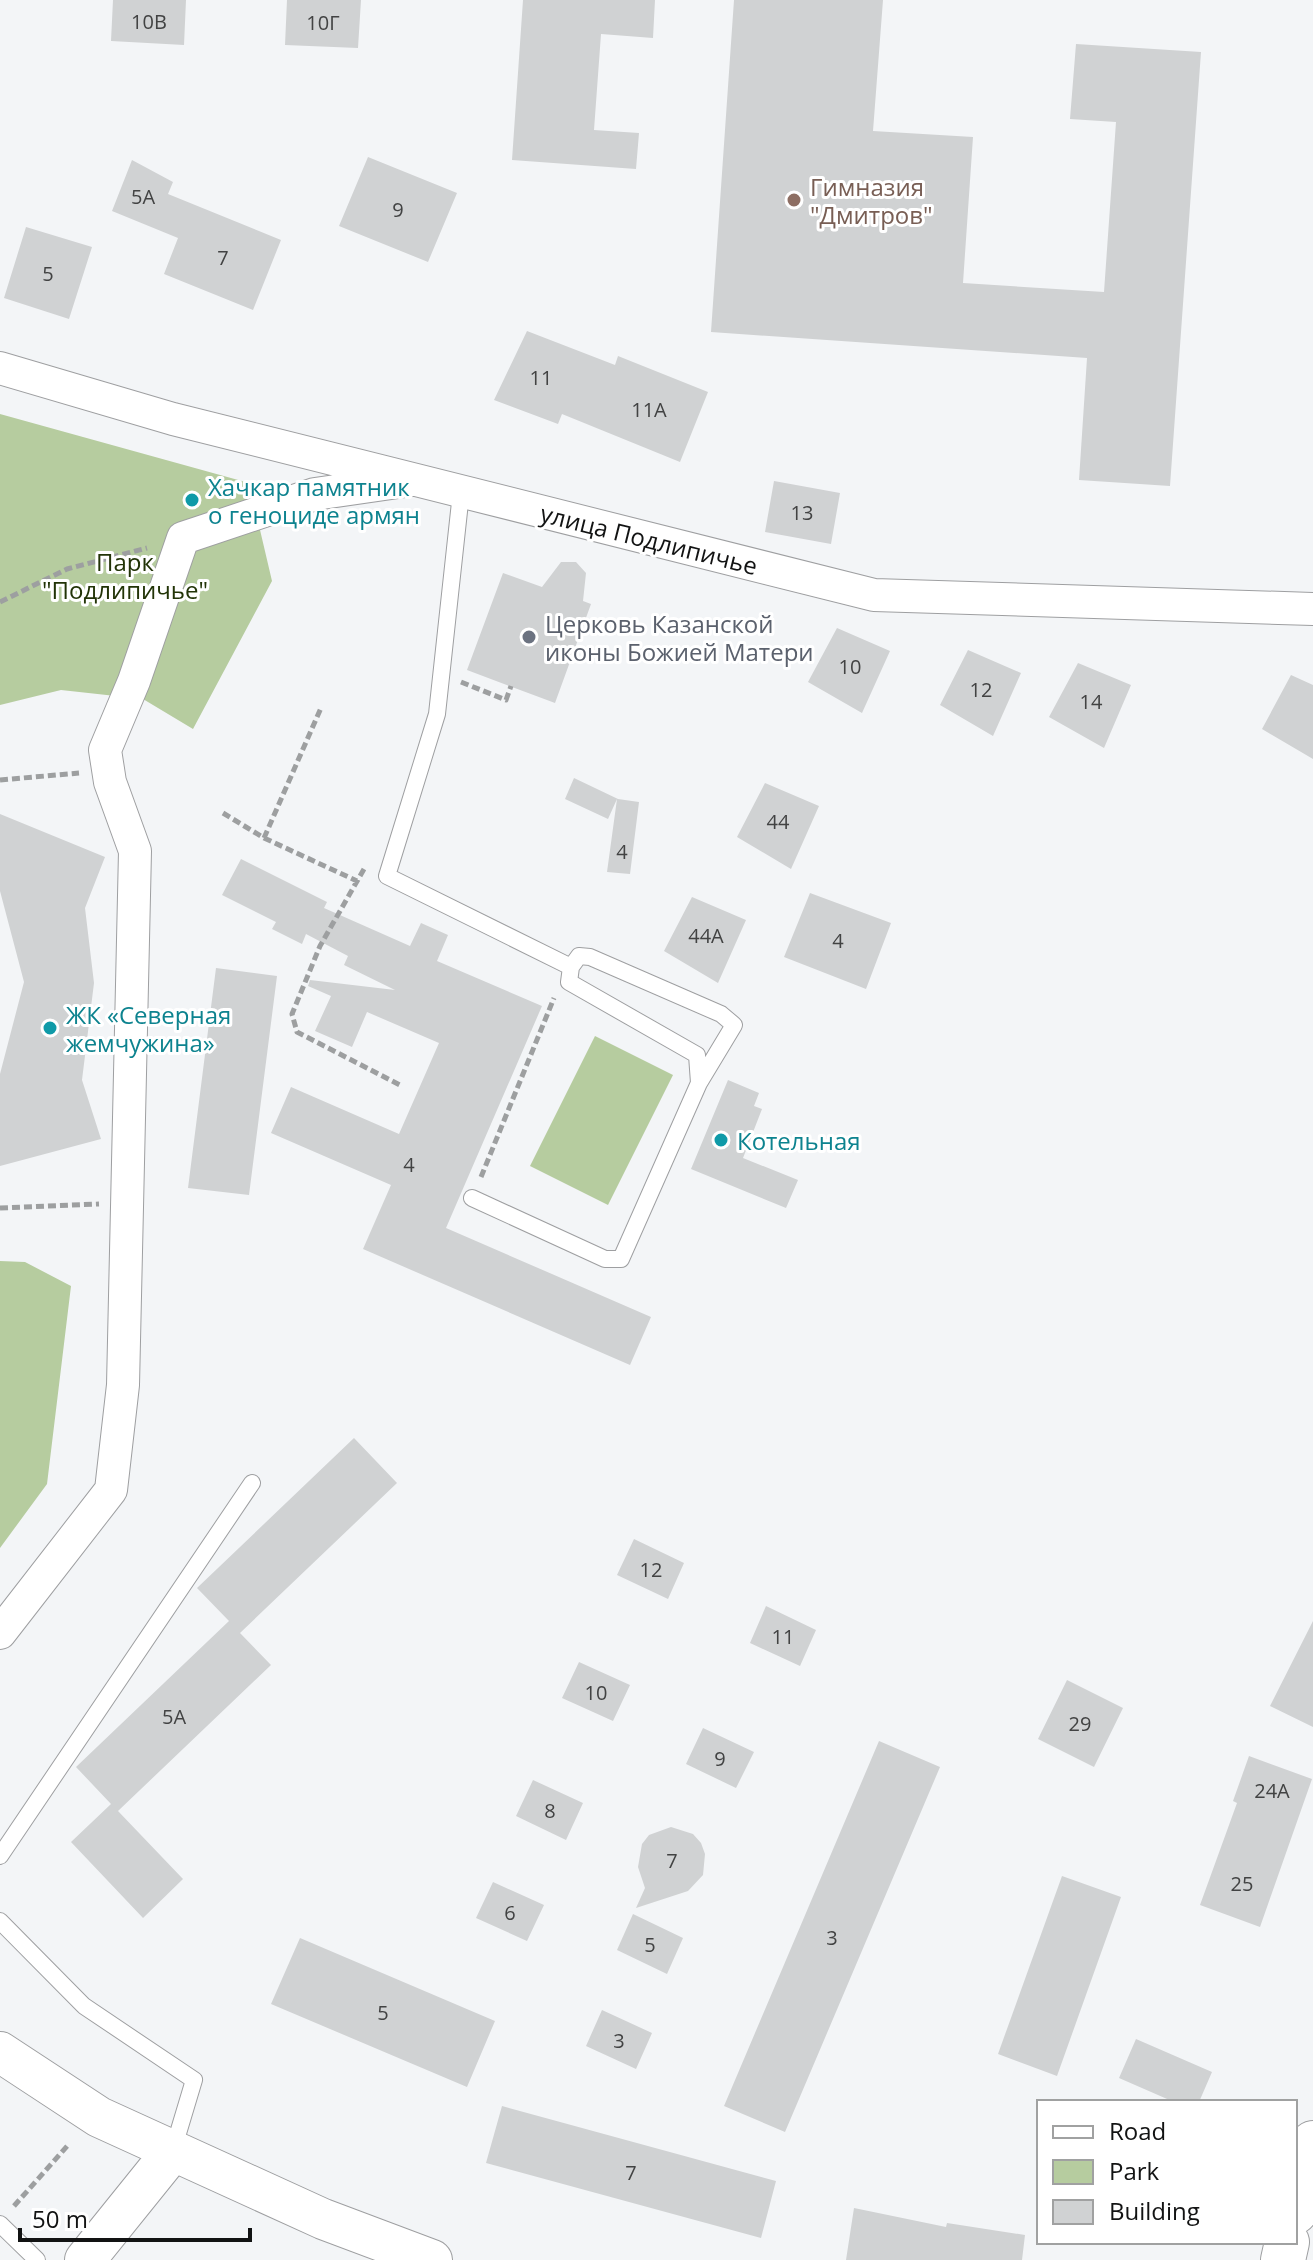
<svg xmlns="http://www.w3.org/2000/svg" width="1313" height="2260" viewBox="0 0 1313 2260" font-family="'Open Sans',sans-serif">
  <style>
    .park { fill: #b6cc9f }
    .building { fill: #d0d2d3 }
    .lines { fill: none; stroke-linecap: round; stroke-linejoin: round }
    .service-casing { stroke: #9e9fa1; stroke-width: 18 }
    .minor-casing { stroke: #9e9fa1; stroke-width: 34 }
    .tertiary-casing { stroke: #9e9fa1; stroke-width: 42 }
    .secondary-casing { stroke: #9e9fa1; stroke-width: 46 }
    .path { stroke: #9d9fa0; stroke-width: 5; stroke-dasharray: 8 4; stroke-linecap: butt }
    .service { stroke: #fff; stroke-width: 16 }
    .minor { stroke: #fff; stroke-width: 32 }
    .tertiary { stroke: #fff; stroke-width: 40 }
    .secondary { stroke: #fff; stroke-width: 44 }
    .education-dot { fill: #8d6e63; stroke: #fff; stroke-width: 3 }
    .culture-dot { fill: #0f9aa8; stroke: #fff; stroke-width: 3 }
    .worship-dot { fill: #6b7280; stroke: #fff; stroke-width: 3 }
    .labels { text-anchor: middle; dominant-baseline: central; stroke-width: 6; stroke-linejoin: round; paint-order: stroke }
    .number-label { font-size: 20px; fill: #424343 }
    .education-label { font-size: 24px; fill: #785e54; stroke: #fff; text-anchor: start }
    .culture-label { font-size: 24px; fill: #0d838f; stroke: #fff; text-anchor: start }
    .street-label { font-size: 24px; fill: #121313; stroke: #fff }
    .park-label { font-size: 24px; fill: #223407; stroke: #fff }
    .worship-label { font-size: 24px; fill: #5b616d; stroke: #fff; text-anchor: start }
  </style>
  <rect width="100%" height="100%" fill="#f3f5f7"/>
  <!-- park -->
  <path class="park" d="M 0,414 L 249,483 L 272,581 L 193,729 L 143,699 L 61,690 L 0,705 Z
    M 595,1036 L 673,1075 L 608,1205 L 530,1166 Z
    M 0,1261 L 25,1262 L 71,1286 L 47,1484 L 0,1548 Z"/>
  <!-- building -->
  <path class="building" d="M 113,0 L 186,0 L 184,45 L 111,41 Z
    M 287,0 L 361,0 L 358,48 L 285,45 Z
    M 523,0 L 655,0 L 653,38 L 601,34 L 594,130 L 639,133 L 636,169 L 512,160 Z
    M 734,0 L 883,0 L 873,131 L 973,137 L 963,283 L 1104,292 L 1116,122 L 1070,119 L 1076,44 L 1201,52 L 1170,486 L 1079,480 L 1087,358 L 711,332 Z
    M 368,157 L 457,193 L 428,262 L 339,226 Z
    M 132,160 L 173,182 L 168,194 L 281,240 L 253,310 L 164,274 L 178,238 L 112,211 Z
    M 26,227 L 92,247 L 69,319 L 4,298 Z
    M 527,331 L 615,365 L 618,356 L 708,392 L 680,462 L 562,414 L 558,424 L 494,400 Z
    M 774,481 L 840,493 L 831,544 L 765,532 Z
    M 561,562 L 576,562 L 586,573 L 583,601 L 591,604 L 555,703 L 467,670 L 503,573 L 542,587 Z
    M 837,628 L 890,651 L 862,713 L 808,682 Z
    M 968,650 L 1021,673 L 993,736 L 940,705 Z
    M 1078,663 L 1131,685 L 1104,748 L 1049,717 Z
    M 1291,675 L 1313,685 L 1313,759 L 1262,729 Z
    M 574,778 L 618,799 L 639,802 L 630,874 L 607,872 L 617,799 L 608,819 L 565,799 Z
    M 765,783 L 819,806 L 791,869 L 737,837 Z
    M 0,814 L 105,857 L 85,908 L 94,983 L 82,1080 L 101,1139 L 0,1166 L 0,1074 L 24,982 L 0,891 Z
    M 241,859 L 327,902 L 324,908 L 410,946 L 421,923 L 448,935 L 437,961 L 542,1006 L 446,1228 L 651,1317 L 630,1365 L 363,1249 L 391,1185 L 271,1133 L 291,1087 L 399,1134 L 439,1043 L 367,1012 L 352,1047 L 315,1031 L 331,996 L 308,986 L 310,980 L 395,990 L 344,965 L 348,956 L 306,934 L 302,944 L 272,929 L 276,922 L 222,895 Z
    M 810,893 L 891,923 L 866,989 L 784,957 Z
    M 692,897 L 746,920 L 718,983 L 664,951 Z
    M 216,968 L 277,976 L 249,1195 L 188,1188 Z
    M 728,1080 L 759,1093 L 754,1106 L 762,1109 L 743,1158 L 798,1180 L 786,1208 L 691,1169 Z
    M 354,1438 L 397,1483 L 240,1633 L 271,1665 L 118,1811 L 183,1879 L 143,1918 L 71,1842 L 111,1804 L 76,1767 L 229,1621 L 197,1588 Z
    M 634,1539 L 684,1563 L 668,1599 L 617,1575 Z
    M 766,1606 L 816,1630 L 800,1666 L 750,1643 Z
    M 1313,1621 L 1313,1727 L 1270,1706 Z
    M 579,1662 L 630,1685 L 613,1721 L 562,1698 Z
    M 1067,1680 L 1123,1708 L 1094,1767 L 1038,1739 Z
    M 703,1728 L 754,1752 L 736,1788 L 686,1764 Z
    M 879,1741 L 940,1767 L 785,2132 L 724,2106 Z
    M 1249,1756 L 1312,1779 L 1260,1927 L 1200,1905 L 1237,1803 L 1233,1801 Z
    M 533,1780 L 583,1803 L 566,1840 L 516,1816 Z
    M 671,1827 L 693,1834 L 701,1843 L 705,1854 L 703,1875 L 688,1891 L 636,1908 L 645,1888 L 638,1867 L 642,1844 L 649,1835 Z
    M 1062,1876 L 1121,1897 L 1057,2076 L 998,2054 Z
    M 493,1882 L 544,1905 L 527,1941 L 476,1918 Z
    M 633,1914 L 683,1938 L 667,1974 L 617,1950 Z
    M 300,1938 L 495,2021 L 467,2087 L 271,2004 Z
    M 602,2010 L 652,2033 L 636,2069 L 586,2046 Z
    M 1136,2039 L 1212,2072 L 1199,2102 L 1174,2102 L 1119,2078 Z
    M 502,2106 L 776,2181 L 761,2238 L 486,2163 Z
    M 854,2208 L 946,2227 L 947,2223 L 1025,2235 L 1022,2260 L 846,2260 Z"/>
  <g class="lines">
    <!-- service casing -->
    <g class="service-casing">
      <path id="service" d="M 461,493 L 437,714 L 387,876 L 571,967 L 569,982 L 697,1055 L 699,1083
        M 472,1198 L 605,1259 L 621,1259 L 699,1083 L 734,1025 L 721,1014 L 590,957 L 579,956 L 571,967
        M 0,1856 L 252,1483
        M 0,1921 L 84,2006 L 194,2080 L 173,2150
        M 0,2224 L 37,2260"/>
    </g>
    <!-- minor casing -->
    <g class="minor-casing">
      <path id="minor" d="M 0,368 L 173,419 L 874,595 L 1313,609
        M 0,1633 L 111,1490 L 123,1385 L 135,851 L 110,782 L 105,750 L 134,681 L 183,538 L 315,494 L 412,480"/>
    </g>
    <!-- tertiary casing -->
    <g class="tertiary-casing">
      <path id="tertiary" d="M 0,2052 L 99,2117 L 323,2219 L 432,2260
        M 85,2260 L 172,2152"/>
    </g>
    <!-- secondary casing -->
    <g class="secondary-casing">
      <path id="secondary" d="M 1295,2212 L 1313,2143
        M 1283,2260 L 1287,2242"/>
    </g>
    <!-- path -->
    <path class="path" d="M 0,602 L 67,569 L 147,548
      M 461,682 L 506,700 L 511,686
      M 0,780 L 79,773
      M 223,813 L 264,838 L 357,881
      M 264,838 L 321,708
      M 364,869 L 320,946 L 292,1014 L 297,1032 L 400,1085
      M 481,1177 L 554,998
      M 0,1208 L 99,1204
      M 14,2206 L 69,2144"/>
    <!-- service -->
    <use href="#service" class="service"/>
    <!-- minor -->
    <use href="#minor" class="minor"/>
    <!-- tertiary -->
    <use href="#tertiary" class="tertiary"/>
    <!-- secondary -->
    <use href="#secondary" class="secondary"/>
  </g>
  <!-- markers -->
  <circle class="education-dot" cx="794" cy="200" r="8"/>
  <g class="culture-dot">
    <circle cx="192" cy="500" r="8"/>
    <circle cx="50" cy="1028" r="8"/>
    <circle cx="721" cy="1140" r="8"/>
  </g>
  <circle class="worship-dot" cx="529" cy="637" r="8"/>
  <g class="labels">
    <!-- number labels -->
    <g class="number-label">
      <text x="149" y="21">10В</text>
      <text x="323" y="22">10Г</text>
      <text x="143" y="196">5А</text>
      <text x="398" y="209">9</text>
      <text x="223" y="257">7</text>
      <text x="48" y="273">5</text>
      <text x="541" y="377">11</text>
      <text x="649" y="409">11А</text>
      <text x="802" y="512">13</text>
      <text x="850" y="666">10</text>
      <text x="981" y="689">12</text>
      <text x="1091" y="701">14</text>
      <text x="778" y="821">44</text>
      <text x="622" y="851">4</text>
      <text x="706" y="935">44А</text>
      <text x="838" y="940">4</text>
      <text x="409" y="1164">4</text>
      <text x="651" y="1569">12</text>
      <text x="783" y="1636">11</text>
      <text x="596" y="1692">10</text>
      <text x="174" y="1716">5А</text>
      <text x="1080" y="1723">29</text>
      <text x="720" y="1758">9</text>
      <text x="1272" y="1790">24А</text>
      <text x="550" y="1810">8</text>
      <text x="672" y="1860">7</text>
      <text x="1242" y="1883">25</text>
      <text x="510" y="1912">6</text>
      <text x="832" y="1937">3</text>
      <text x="650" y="1944">5</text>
      <text x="383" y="2012">5</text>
      <text x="619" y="2040">3</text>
      <text x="631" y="2172">7</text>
    </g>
    <!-- education labels -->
    <g class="education-label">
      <text x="810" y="186">Гимназия<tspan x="810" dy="28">"Дмитров"</tspan></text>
    </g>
    <!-- culture labels -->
    <g class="culture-label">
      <text x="208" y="486">Хачкар памятник<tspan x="208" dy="28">о геноциде армян</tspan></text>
      <text x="66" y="1014">ЖК «Северная<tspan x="66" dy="28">жемчужина»</tspan></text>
      <text x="737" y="1140">Котельная</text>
    </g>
    <!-- street labels -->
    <g class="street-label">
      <text transform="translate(649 539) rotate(14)">улица Подлипичье</text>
    </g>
    <!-- park labels -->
    <g class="park-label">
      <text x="125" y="561">Парк<tspan x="125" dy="28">"Подлипичье"</tspan></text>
    </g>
    <!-- worship labels -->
    <g class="worship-label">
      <text x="545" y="623">Церковь Казанской<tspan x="545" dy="28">иконы Божией Матери</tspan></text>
    </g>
  </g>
  <!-- legend -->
  <rect x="1037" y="2100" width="260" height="144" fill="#ffffff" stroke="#a0a1a1" stroke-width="2"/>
  <rect x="1053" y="2126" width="40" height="12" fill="#ffffff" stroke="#a0a1a1" stroke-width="2"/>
  <text x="1109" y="2140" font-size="24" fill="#121313">Road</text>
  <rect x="1053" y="2160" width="40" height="24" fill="#b6cc9f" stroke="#a0a1a1" stroke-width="2"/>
  <text x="1109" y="2180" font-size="24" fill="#121313">Park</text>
  <rect x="1053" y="2200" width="40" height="24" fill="#d0d2d3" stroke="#a0a1a1" stroke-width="2"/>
  <text x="1109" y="2220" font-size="24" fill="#121313">Building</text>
  <!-- scale -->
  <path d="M20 2228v12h230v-12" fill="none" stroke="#121313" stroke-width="4"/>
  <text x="32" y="2228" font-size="24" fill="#121313" stroke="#ffffff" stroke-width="6" paint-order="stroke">50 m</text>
</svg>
